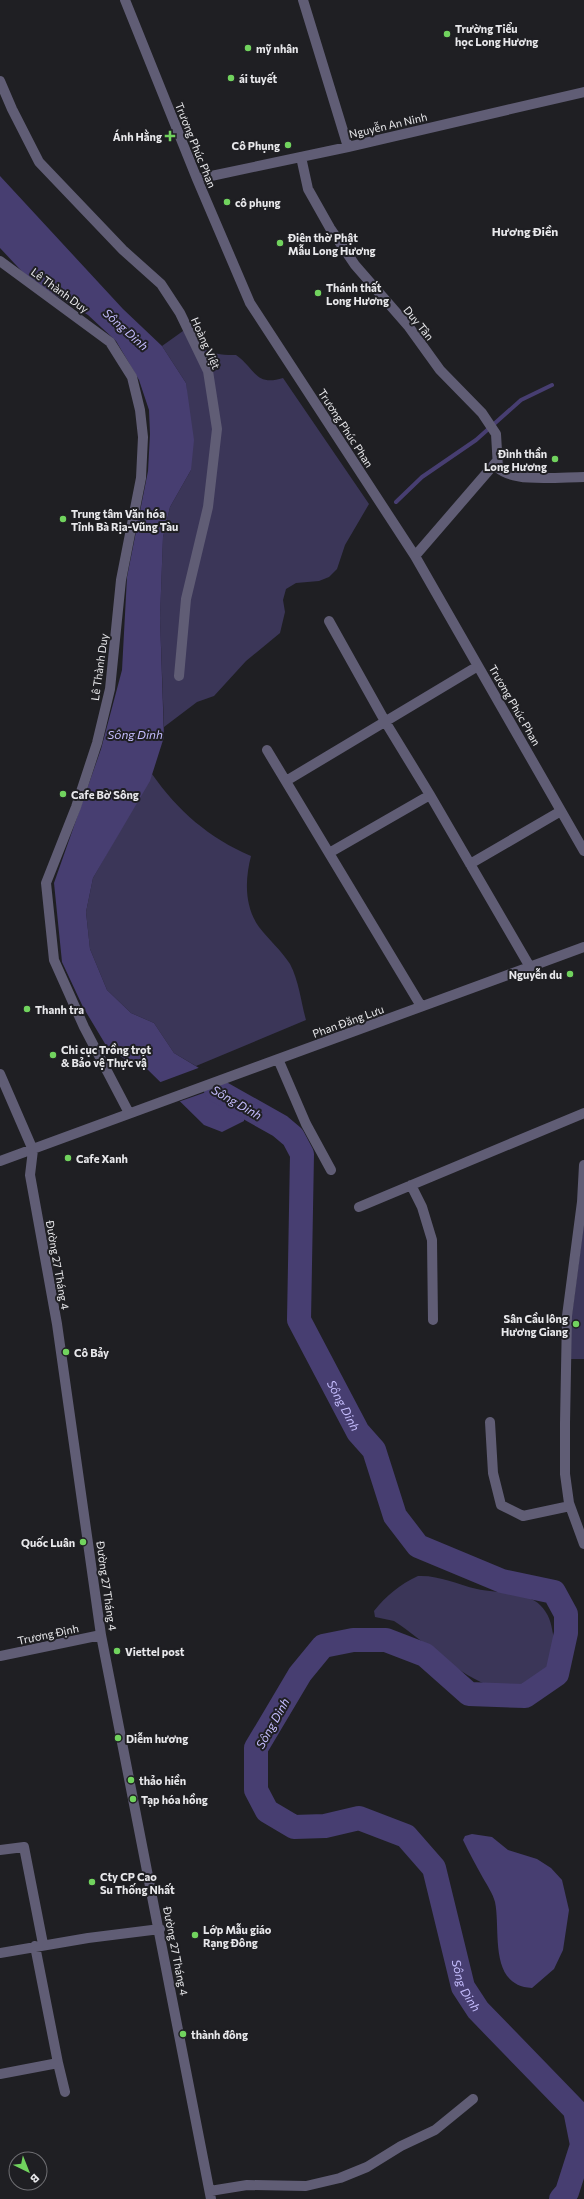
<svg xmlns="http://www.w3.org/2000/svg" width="584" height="2199" viewBox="0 0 584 2199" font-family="Commissioner,sans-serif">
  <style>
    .green { fill: #3b3658 }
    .water { fill: #473e71 }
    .pier { fill: #1f1f23 }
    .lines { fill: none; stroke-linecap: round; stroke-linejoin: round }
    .stream { stroke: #473e71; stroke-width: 4 }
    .river { stroke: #473e71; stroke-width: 24 }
    .minor { stroke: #605d75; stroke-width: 10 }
    .poi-dot { fill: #71d35e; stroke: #1f1f23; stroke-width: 1.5 }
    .labels { text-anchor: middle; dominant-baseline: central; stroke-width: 4; stroke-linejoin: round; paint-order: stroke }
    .poi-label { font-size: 11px; font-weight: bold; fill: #e8e8eb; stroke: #1f1f23; text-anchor: start }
    .street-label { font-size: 11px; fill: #e8e8eb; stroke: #1f1f23 }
    .neighbourhood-label { font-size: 12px; font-weight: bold; fill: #e8e8eb; stroke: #1f1f23 }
    .water-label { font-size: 12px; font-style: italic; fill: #c4bcfd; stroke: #1f1f23 }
  </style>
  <rect width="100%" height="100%" fill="#1f1f23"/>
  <!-- green -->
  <path class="green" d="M 183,331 C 194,334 196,343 205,349 C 213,355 227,355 236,355 C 255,368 255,387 283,378 L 369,504 L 345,545 L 337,569 L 329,577 L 319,581 L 296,583 L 286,589 L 283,600 L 285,612 L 280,633 L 246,661 L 214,696 L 197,702 L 164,727 L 160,618 L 163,537 L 170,507 L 191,470 L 186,383 L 162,346 Z
    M 152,774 C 178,811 209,838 251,856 C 245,879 244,906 259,927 C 269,940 281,950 290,964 C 299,981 301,1002 306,1020 L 196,1066 L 174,1053 L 154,1023 L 131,1013 L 107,990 L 90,949 L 86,912 L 93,878 Z
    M 584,1222 L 584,1359 L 566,1359 Z
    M 418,1576 C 439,1575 456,1584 477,1589 C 494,1593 528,1592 540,1605 C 549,1614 551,1622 553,1634 C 555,1641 557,1649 557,1655 C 557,1661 554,1665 551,1669 C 539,1690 515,1694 493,1687 C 458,1675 430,1646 400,1625 L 394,1621 L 375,1617 L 374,1611 C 386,1596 400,1584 418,1576 Z"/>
  <!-- water -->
  <path class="water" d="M 0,176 L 123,309 L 162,346 L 186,383 L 194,440 L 191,470 L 170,507 L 163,537 L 160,618 L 164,737 L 150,781 L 93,878 L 86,912 L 90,949 L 107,990 L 131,1013 L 154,1023 L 174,1053 L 244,1095 L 244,1121 L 222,1132 L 204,1125 L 146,1068 L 126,1060 L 107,1047 L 83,1007 L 62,962 L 54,883 L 101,749 L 122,670 L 127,577 L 148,471 L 150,434 L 149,410 L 139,380 L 116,341 L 88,315 L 30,280 L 0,248 Z
    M 472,1834 L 492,1837 L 508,1850 L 537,1859 L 551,1868 L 562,1880 L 569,1910 L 563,1950 L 554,1969 L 532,1988 C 488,1986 501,1930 495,1902 C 493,1894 487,1885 483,1878 C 476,1865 469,1853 463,1840 L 465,1836 Z"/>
  <!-- pier -->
  <path class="pier" d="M 201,1067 L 229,1084 L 178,1102 L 158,1083 Z"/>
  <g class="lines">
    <!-- stream -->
    <path class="stream" d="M 396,502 L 422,477 L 476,440 L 521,400 L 552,385"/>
    <!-- river -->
    <path class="river" id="s1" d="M 216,1090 L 280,1126 L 293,1137 L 302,1154 L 299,1320 L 358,1432 L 374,1450 L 395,1516 L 418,1546 L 502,1581 L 554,1592 L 566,1614 L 566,1633 L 557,1674 L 525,1696 L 469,1694 L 425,1655 L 386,1640 L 353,1640 L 323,1646 L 300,1674 L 256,1748 L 256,1790 L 267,1811 L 294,1827 L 325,1826 L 359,1818 L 406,1836 L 434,1868 L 463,1987 L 478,2010 L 575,2110 L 582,2145 L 567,2192 L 561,2199"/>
    <!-- minor -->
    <path class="minor" d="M 125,0 L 197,179 L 250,303 L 415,556 L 584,851
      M 303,0 L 348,147
      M 0,81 L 12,109 L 39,162 L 123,250 L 161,284 L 180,313 L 208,371 L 217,429 L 208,507 L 186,599 L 179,676
      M 301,157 L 308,189 L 330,228 L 355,265 L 409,327 L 440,370 L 482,413 L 496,434 L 498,468 C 515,483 561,477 584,477
      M 197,179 L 348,147 L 584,92
      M 0,261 L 110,342 L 132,377 L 140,410 L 143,437 L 141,478 L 121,580 L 110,689 L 97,743 L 76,807 L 46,883 L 54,960 L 84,1027 L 129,1113
      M 415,556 L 497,461
      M 329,621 L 386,723 L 430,795 L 530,967
      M 267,750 L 421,1006
      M 286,781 L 478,666
      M 329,853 L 430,795
      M 470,864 L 561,811
      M 278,1059 L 306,1124 L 331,1170
      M 0,1074 L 33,1150 L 30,1175 L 57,1324 L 101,1635 L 211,2199
      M 0,1161 L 584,947
      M 584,1165 L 582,1202 L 567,1316 L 565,1423 L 565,1474 L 569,1503 L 584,1544
      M 411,1185 L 422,1207 L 432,1240 L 433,1320
      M 359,1207 L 584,1113
      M 490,1422 L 493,1473 L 501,1505 L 523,1516 L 570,1506
      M 0,1656 L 101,1635
      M 0,1850 L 24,1847 L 43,1944
      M 35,1946 L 58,2063
      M 0,1953 L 88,1938 L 160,1929
      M 0,2074 L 58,2063 L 65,2092
      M 210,2191 L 247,2185 L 306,2186 L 340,2178 L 367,2167 L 401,2146 L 435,2130 L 473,2099"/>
  </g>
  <!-- markers -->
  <g class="poi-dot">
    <circle cx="447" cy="34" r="4"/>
    <circle cx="248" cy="48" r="4"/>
    <circle cx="231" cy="78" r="4"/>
    <path d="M168 130h4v4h4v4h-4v4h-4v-4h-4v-4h4z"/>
    <circle cx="288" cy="145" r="4"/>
    <circle cx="227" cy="202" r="4"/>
    <circle cx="280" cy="243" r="4"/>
    <circle cx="318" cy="293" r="4"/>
    <circle cx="555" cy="459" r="4"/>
    <circle cx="63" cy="519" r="4"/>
    <circle cx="63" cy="794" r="4"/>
    <circle cx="570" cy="974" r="4"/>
    <circle cx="27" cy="1009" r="4"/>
    <circle cx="53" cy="1055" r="4"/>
    <circle cx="68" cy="1158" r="4"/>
    <circle cx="576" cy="1324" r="4"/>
    <circle cx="66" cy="1352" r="4"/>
    <circle cx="83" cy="1542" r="4"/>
    <circle cx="117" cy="1651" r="4"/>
    <circle cx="118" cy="1738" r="4"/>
    <circle cx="131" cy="1780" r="4"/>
    <circle cx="133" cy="1799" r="4"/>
    <circle cx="92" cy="1882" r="4"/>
    <circle cx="195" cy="1935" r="4"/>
    <circle cx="183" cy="2034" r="4"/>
  </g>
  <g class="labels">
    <!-- poi labels -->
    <g class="poi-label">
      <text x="455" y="28">Trường Tiểu<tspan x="455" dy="13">học Long Hương</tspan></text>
      <text x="256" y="48">mỹ nhân</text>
      <text x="239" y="78">ái tuyết</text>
      <text x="162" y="136" text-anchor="end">Ánh Hằng</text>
      <text x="280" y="145" text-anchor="end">Cô Phụng</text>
      <text x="235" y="202">cô phụng</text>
      <text x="288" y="237">Điện thờ Phật<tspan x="288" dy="13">Mẫu Long Hương</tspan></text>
      <text x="326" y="287">Thánh thất<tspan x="326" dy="13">Long Hương</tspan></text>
      <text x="547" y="453" text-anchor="end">Đình thần<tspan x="547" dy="13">Long Hương</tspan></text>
      <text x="71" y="513">Trung tâm Văn hóa<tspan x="71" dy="13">Tỉnh Bà Rịa-Vũng Tàu</tspan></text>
      <text x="71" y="794">Cafe Bờ Sông</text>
      <text x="562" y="974" text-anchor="end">Nguyễn du</text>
      <text x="35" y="1009">Thanh tra</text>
      <text x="61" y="1049">Chi cục Trồng trọt<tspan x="61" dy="13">&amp; Bảo vệ Thực vậ</tspan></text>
      <text x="76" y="1158">Cafe Xanh</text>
      <text x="568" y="1318" text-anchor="end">Sân Cầu lông<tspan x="568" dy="13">Hương Giang</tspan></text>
      <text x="74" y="1352">Cô Bảy</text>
      <text x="75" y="1542" text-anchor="end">Quốc Luân</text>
      <text x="125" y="1651">Viettel post</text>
      <text x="126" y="1738">Diễm hương</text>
      <text x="139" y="1780">thảo hiền</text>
      <text x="141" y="1799">Tạp hóa hồng</text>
      <text x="100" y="1876">Cty CP Cao<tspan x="100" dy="13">Su Thống Nhất</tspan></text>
      <text x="203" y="1929">Lớp Mẫu giáo<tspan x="203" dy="13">Rạng Đông</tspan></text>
      <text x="191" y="2034">thành đông</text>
    </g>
    <!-- street labels -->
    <g class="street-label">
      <text transform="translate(388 125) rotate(-13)">Nguyễn An Ninh</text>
      <text transform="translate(196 145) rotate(68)">Trương Phúc Phan</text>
      <text transform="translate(60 290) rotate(36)">Lê Thành Duy</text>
      <text transform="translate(419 323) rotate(51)">Duy Tân</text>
      <text transform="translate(206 343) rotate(66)">Hoàng Việt</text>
      <text transform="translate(346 428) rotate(57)">Trương Phúc Phan</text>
      <text transform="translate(99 667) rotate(-82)">Lê Thành Duy</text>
      <text transform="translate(515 705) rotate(60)">Trương Phúc Phan</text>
      <text transform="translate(348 1021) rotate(-20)">Phan Đăng Lưu</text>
      <text transform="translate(58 1265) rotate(80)">Đường 27 Tháng 4</text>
      <text transform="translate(107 1586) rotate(82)">Đường 27 Tháng 4</text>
      <text transform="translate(48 1634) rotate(-12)">Trương Định</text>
      <text transform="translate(176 1951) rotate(79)">Đường 27 Tháng 4</text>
    </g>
    <!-- neighbourhood labels -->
    <g class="neighbourhood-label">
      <text x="525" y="231">Hương Điền</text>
    </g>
    <!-- water labels -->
    <g class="water-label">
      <text transform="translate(126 329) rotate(42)">Sông Dinh</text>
      <text x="135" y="734">Sông Dinh</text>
      <text transform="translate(237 1102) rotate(30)">Sông Dinh</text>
      <text stroke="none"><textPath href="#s1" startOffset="372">Sông Dinh</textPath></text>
      <text transform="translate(272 1723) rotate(-61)">Sông Dinh</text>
      <text stroke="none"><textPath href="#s1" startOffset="1523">Sông Dinh</textPath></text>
    </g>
  </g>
  <!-- north arrow -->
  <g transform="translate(28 2171) rotate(137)"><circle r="19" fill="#1f1f23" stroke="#6f6f73"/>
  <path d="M0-3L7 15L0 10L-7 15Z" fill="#71d35e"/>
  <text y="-6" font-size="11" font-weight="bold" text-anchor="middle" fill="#e8e8eb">B</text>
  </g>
</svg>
